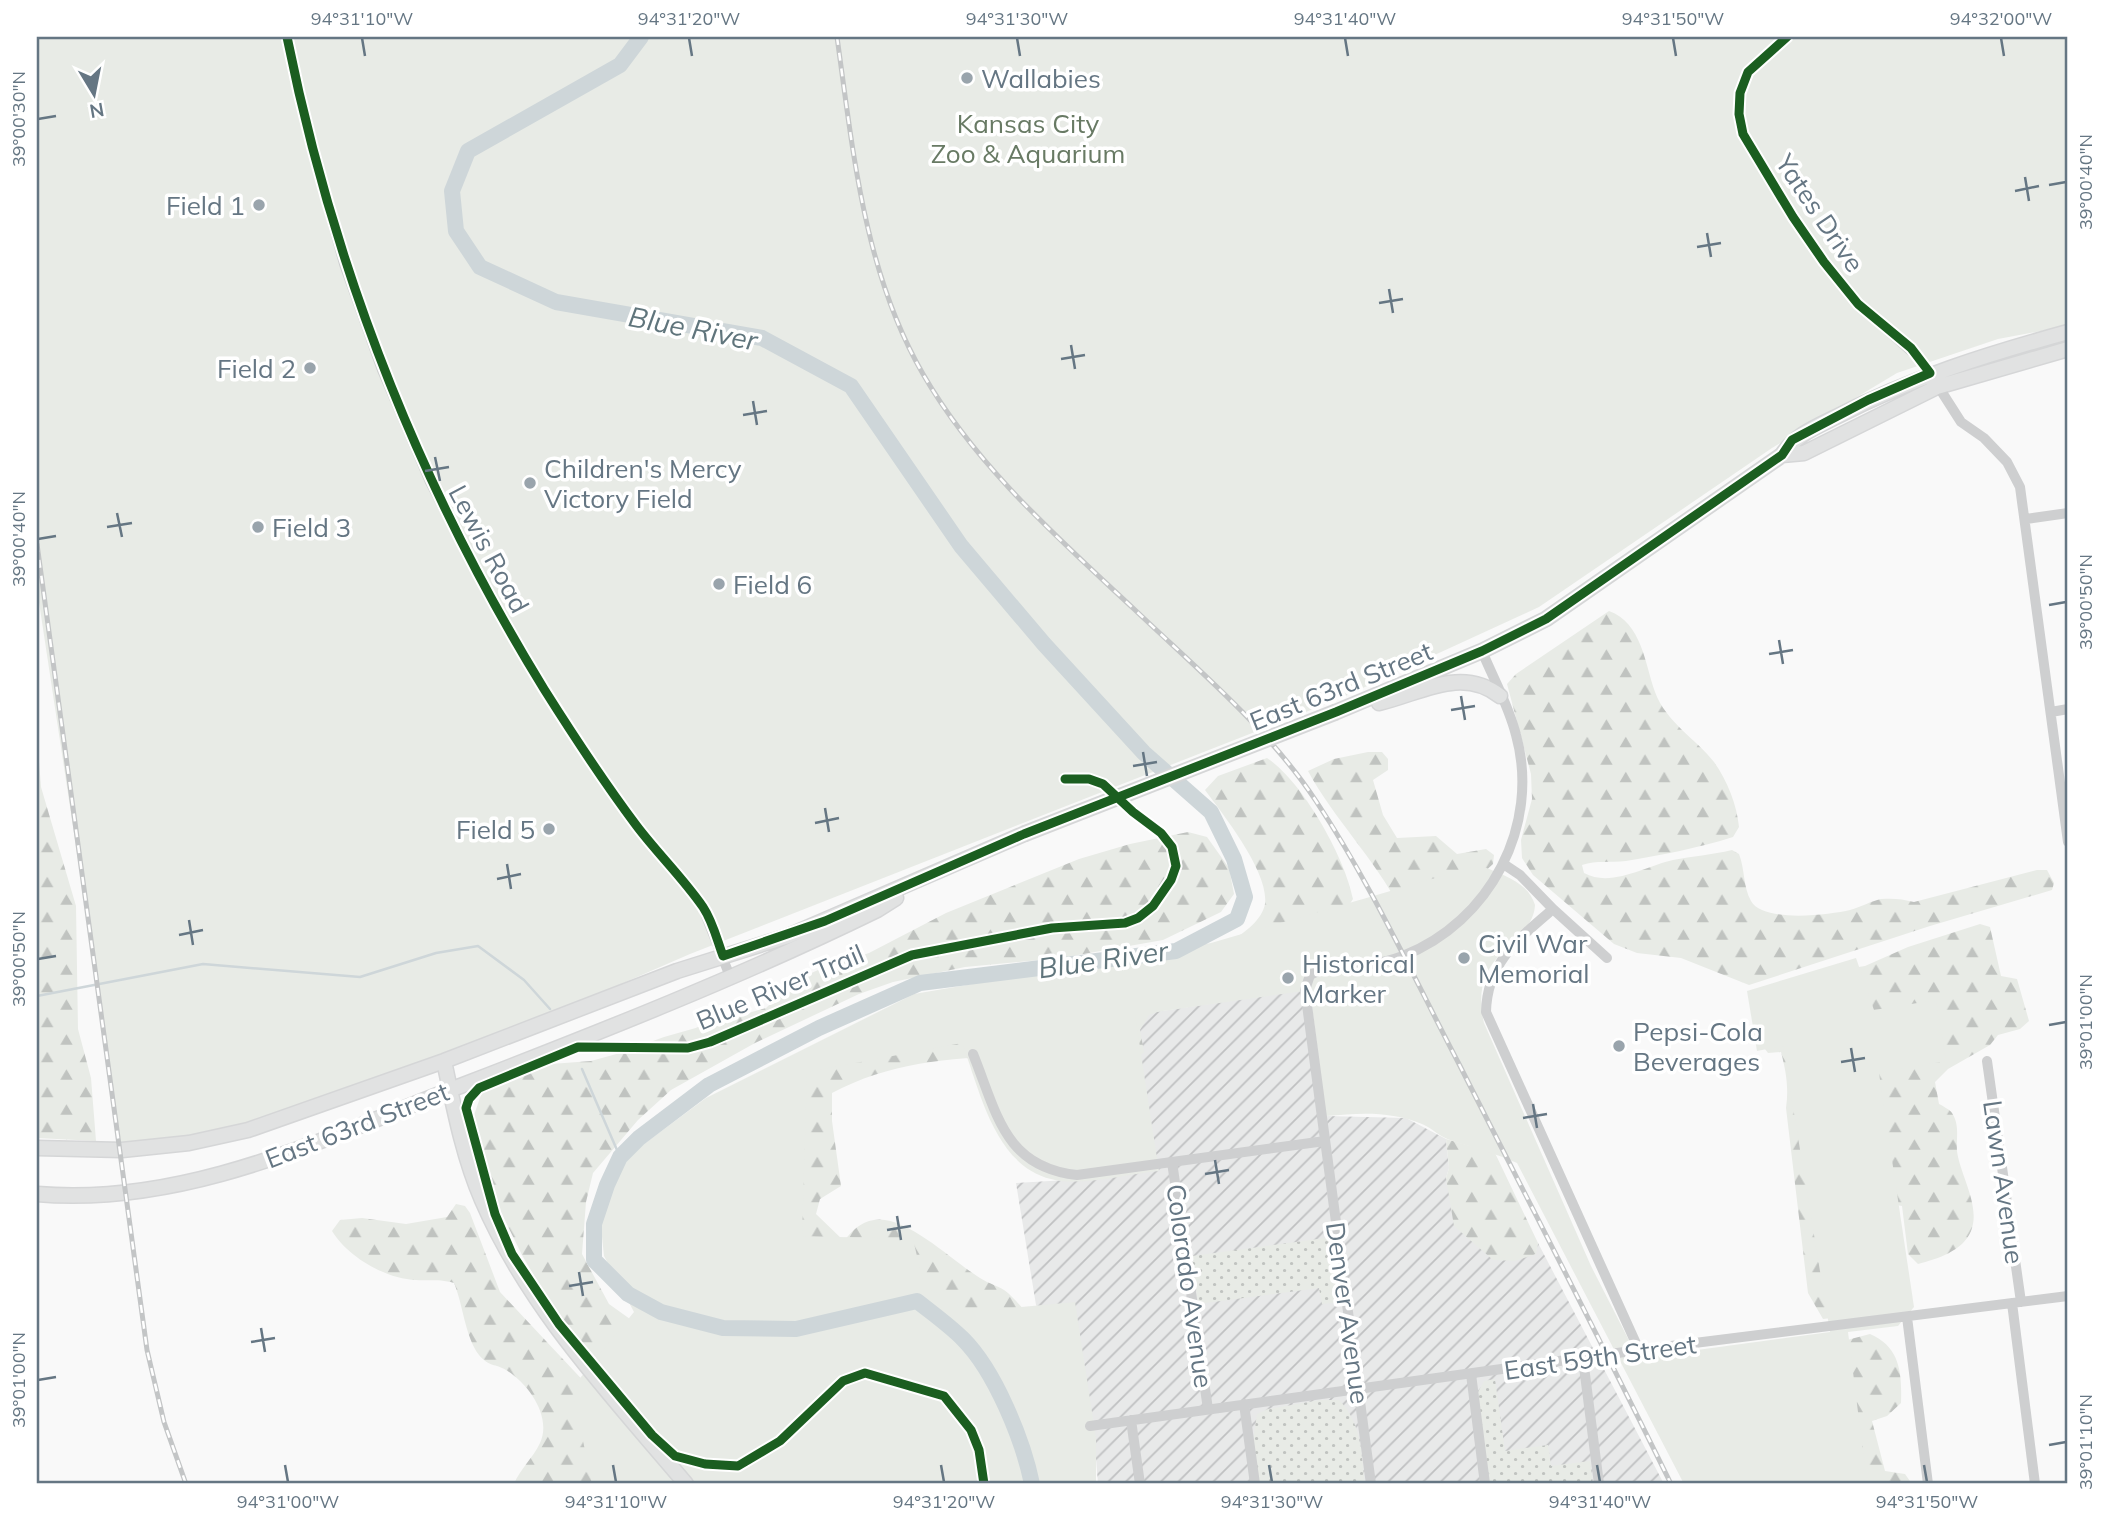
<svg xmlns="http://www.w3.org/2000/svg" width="2105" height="1521" viewBox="0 0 2105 1521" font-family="Mulish,sans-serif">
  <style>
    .industrial { fill: url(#industrial-furrows) }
    .grass { fill: url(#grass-dots) }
    .forest { fill: url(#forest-firs) }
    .park { fill: #e8ebe6 }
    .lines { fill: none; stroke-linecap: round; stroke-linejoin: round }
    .stream { stroke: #ced6d9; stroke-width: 2.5 }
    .river { stroke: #ced6d9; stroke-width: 16 }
    .secondary-casing { stroke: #d5d6d7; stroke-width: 17 }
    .street { stroke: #cecfd0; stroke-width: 10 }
    .secondary { stroke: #e1e2e2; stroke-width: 14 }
    .rail-casing { stroke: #c3c5c6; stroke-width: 5 }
    .rail { stroke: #fff; stroke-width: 2.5; stroke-dasharray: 8; stroke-linecap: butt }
    .secondary-bridge-casing { stroke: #d5d6d7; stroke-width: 17; stroke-linecap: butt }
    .secondary-bridge { stroke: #e1e2e2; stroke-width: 14 }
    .cycleway-casing { stroke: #fff; stroke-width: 13 }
    .cycleway { stroke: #1b5e20; stroke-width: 9 }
    .ticks { fill: none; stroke: #657683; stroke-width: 2.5 }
    .poi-dot { fill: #99a4ac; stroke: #fff; stroke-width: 2.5 }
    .labels { text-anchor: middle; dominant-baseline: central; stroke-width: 7; stroke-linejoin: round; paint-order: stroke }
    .poi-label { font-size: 26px; fill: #657683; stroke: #fff; text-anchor: start }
    .park-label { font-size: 26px; fill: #687a64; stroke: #fff }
    .street-label { font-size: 26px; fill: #657683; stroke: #fff }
    .water-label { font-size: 28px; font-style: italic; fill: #60757c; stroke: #fff }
    .neatline { fill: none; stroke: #657683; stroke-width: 2.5 }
    .ticks-label { font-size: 18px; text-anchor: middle; fill: #657683 }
  </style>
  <defs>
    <pattern id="industrial-furrows" width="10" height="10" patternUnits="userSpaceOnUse" patternTransform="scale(1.75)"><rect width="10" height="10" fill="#e8e9e9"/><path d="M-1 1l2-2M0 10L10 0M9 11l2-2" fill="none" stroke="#c0c1c2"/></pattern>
    <pattern id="grass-dots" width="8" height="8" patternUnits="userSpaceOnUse" patternTransform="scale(1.75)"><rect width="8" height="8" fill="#e8ebe6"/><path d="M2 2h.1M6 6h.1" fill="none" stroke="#c0c3c0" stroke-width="1.8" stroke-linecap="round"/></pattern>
    <pattern id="forest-firs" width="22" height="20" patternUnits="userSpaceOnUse" patternTransform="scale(1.75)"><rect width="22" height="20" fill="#e8ebe6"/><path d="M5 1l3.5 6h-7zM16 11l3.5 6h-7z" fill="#c0c3c0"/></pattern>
  </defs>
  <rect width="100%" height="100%" fill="#f9f9f9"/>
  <!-- industrial -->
  <path class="industrial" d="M 1305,990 L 1326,1116 L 1406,1118 L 1446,1139 L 1449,1168 L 1446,1178 L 1535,1255 L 1538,1243 L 1664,1484 L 1098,1484 L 1093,1419 L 1036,1305 L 1016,1183 L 1067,1180 L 1134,1015 Z"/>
  <!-- grass -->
  <path class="grass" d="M 1332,1237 L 1341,1302 L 1322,1304 L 1319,1288 L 1198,1304 L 1192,1256 Z
    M 1495,1379 L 1505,1451 L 1548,1445 L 1551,1466 L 1590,1461 L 1593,1484 L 1490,1484 L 1477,1394 L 1484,1381 Z
    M 1320,1400 L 1339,1400 C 1362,1423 1361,1453 1365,1484 L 1259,1484 L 1253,1441 L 1257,1414 L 1268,1409 Z"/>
  <!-- forest -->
  <path class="forest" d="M 1609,611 C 1642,623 1645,664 1655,692 C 1666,722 1696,739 1714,762 C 1727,780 1737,805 1739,827 L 1733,837 C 1699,848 1661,855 1626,861 C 1610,863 1597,860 1582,865 L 1584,873 C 1611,888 1646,866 1673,860 C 1692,856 1712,855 1732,850 L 1739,854 C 1745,869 1743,887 1751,901 C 1763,923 1829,915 1850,910 C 1861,907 1871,901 1881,899 C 1893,898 1903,899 1914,902 L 2037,870 L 2047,870 L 2054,883 L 2052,890 L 1930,926 L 1749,985 L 1681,958 L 1637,953 L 1614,944 L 1533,875 L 1522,858 L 1521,840 L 1532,799 L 1531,774 L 1507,684 L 1516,674 Z
    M 37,735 L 41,787 L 76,906 L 78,1029 L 91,1078 L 96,1141 L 37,1138 Z
    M 1368,752 L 1382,752 L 1388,759 L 1388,770 L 1373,780 L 1383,815 L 1397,838 L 1436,836 L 1457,854 L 1486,849 L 1494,855 L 1493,864 L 1481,875 L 1400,908 C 1375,859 1334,819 1308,771 L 1334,759 Z
    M 1267,758 C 1302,781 1345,857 1353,899 L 1339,920 L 1190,1000 L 1149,1015 L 1140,1030 L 1144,1052 L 1135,1061 C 1034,1058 925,1044 832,1093 L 832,1121 L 841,1186 L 820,1199 L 816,1214 L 844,1241 C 852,1231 860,1222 874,1220 C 905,1214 954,1262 980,1278 C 989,1284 1000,1286 1008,1293 C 1028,1312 1044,1333 1059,1355 L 630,1205 L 782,1075 L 1233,940 C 1245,932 1262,920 1265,904 C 1269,872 1224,816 1205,790 L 1218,776 Z
    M 1188,832 L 1207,837 L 1229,868 L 1234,894 L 1221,912 L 1163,940 L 1061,958 L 965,967 L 893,982 L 859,994 L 755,1043 L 671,1090 L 638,1120 L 593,1173 L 586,1202 L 582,1254 L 609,1304 L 630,1319 L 643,1412 L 552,1307 L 522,1255 L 495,1200 L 473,1118 L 482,1092 L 551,1064 L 591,1061 L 620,1053 L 664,1037 L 766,1008 L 794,981 L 818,970 L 869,953 L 946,913 L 1079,859 L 1130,844 Z
    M 1980,924 L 1990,927 L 2001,976 L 2017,979 L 2029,1021 L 2020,1029 L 1998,1035 L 1990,1045 L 1948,1069 L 1935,1082 L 1939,1104 C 1943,1106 1950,1110 1952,1113 C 1960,1125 1956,1138 1957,1151 C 1960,1175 1981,1206 1971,1231 C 1963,1251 1937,1259 1918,1264 L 1908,1254 L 1902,1206 L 1878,1202 L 1867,1314 L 1823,1319 L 1808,1293 L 1786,1108 C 1789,1088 1786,1071 1781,1052 L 1768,1053 L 1759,1041 L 1827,972 L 1865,966 L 1908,947 Z
    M 1446,1139 L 1495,1153 L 1538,1243 L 1536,1254 L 1515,1261 L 1493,1260 L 1454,1226 L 1446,1178 L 1449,1168 Z
    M 456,1204 L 465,1206 L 470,1213 L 500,1292 L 605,1404 L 669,1484 L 514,1484 C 520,1469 533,1458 540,1443 C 552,1417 529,1384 506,1370 C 495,1363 490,1368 479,1355 C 465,1337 463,1304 454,1283 C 440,1279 430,1281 416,1280 C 385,1279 347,1256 332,1231 L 340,1220 L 362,1218 L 406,1224 L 447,1217 Z
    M 1870,1334 C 1900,1347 1902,1372 1901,1403 L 1887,1416 L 1872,1421 L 1885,1471 L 1905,1474 L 1912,1484 L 1687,1484 L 1847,1340 Z"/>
  <!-- park -->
  <path class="park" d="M 37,37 L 2068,37 L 2068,326 L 1998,339 L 1897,373 L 1772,448 L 1539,607 L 1341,698 L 690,954 L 444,1061 L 248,1130 L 122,1150 L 37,589 Z
    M 1480,865 C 1501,875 1528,881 1535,905 C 1533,946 1467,950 1484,1023 L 1591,1266 L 1638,1358 L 1830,1332 L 1783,1046 L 1757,1051 L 1747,991 L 1856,958 L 1874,1010 L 1936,1000 L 1946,1061 L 1879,1073 L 1914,1307 L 1898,1326 L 1848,1332 L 1867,1484 L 1684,1484 L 1517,1163 C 1495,1153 1473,1148 1450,1140 C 1440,1137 1432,1128 1422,1124 C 1390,1111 1361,1113 1326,1116 L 1310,990 L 1135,1015 L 1159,1171 C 1128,1174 1080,1187 1051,1179 C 994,1165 980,1090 962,1043 L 807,1072 L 802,1236 L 913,1239 L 924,1286 L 970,1312 L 1075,1302 L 1096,1438 L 1096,1484 L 592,1484 L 572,1388 L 634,1312 L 604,1256 L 598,1198 L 613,1167 L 706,1098 L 914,994 L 1211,943 Z"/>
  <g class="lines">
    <!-- stream -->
    <path class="stream" d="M 37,996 L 203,964 L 360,977 L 436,953 L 478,946 L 524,980 L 550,1009
      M 582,1069 L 620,1157"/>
    <!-- river -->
    <path class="river" d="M 641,37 L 620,65 L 468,151 L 452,191 L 456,231 L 480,267 L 556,302 L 762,338 L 851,386 L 961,546 L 1044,644 L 1144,753 L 1211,812 L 1234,859 L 1245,897 L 1237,919 L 1176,951 L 920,983 L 819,1028 L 709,1085 L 639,1138 L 620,1157 L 607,1185 L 594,1224 L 594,1260 L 628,1294 L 661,1312 L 723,1328 L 796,1329 L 917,1301 C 932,1313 949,1325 963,1339 C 995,1371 1023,1440 1032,1484"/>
    <!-- secondary casing -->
    <g class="secondary-casing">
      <path id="secondary" d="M 1782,455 C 1795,435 1816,427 1838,416 C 1911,378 1988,354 2068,332
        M 1379,703 C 1421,693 1462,666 1500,696
        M 1336,712 L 1482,651 L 1546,619 L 1782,455 L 1804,453 L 1937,387 L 2068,349
        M 444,1061 C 454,1108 463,1156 482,1200 C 529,1309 611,1395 686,1484
        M 37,1148 L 122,1150 L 189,1143 L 248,1130 L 444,1061 L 677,971 L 788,936 L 1024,834
        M 37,1194 C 186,1207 327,1137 463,1085 C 603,1031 742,976 877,910 L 896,898"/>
    </g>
    <!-- street -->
    <path class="street" d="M 287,37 L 310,142 L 344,264 L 382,370 L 430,482 L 487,592 L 562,717 L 614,796 L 702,906 L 731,979
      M 1787,37 L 1748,72 L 1740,93 L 1739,114 L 1743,134 L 1793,217 L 1824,262 L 1858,304 L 1922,361 L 1961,422 L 1984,438 L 2007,462 L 2020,487 L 2068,842
      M 2026,519 L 2068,513
      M 2051,712 L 2068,709
      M 1505,865 L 1520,875 L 1553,909 C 1518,939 1487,963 1486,1012 L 1639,1350
      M 1553,909 L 1607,958
      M 973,1054 C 997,1113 1004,1167 1077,1175 L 1325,1141
      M 1987,1061 L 2021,1302
      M 1172,1162 L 1208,1409
      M 2012,1303 L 2035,1484
      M 1907,1317 L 1928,1484
      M 1583,1359 L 1599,1484
      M 1471,1374 L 1485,1484
      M 1244,1404 L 1255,1484
      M 1131,1420 L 1140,1484
      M 1090,1426 L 1639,1350 L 2068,1296
      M 1371,1484 L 1305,990 L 1310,975 L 1320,970 C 1347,967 1377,966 1403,956 C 1490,922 1541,825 1516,735 C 1509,706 1493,678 1482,651"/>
    <!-- secondary -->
    <use href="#secondary" class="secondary"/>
    <!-- rail casing -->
    <g class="rail-casing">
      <path id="rail" d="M 837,37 C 853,151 864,272 923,374 C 976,466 1057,537 1134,609 C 1197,669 1268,728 1316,801 C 1371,884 1413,976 1459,1064 C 1530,1204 1602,1343 1671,1484
        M 37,544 L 147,1350 L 164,1422 L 186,1484"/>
    </g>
    <!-- rail -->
    <use href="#rail" class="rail"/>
    <!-- secondary-bridge casing -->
    <g class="secondary-bridge-casing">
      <path id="secondary-bridge" d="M 1024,834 L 1336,712"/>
    </g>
    <!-- secondary-bridge -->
    <use href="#secondary-bridge" class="secondary-bridge"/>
    <!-- cycleway casing -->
    <g class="cycleway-casing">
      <path id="cycleway" d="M 287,37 C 334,270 419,486 544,689 C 573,735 603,781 636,825 C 657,853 683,878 703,907 C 713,922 717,940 723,956 L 825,921 L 1024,834 L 1336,712 L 1482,651 L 1546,619 L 1782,455 L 1792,440 L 1868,400 L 1930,373 L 1911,348 L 1858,304 L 1824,262 L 1793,217 L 1743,134 L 1739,114 L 1740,93 L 1748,72 L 1787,37
        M 984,1484 L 979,1450 L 971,1430 L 944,1396 L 865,1373 L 843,1381 L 780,1441 L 738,1466 L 705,1464 L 675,1456 L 652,1435 L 559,1324 L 512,1254 L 495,1214 L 466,1108 L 469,1099 L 479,1088 L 578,1047 L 688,1048 L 710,1042 L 912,955 L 1052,928 L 1125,923 L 1138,918 L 1153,906 L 1171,880 L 1176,866 L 1172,847 L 1161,833 L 1133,812 L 1103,784 L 1089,779 L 1065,779"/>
    </g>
    <!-- cycleway -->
    <use href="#cycleway" class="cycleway"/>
  </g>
  <!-- ticks -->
  <path class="ticks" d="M 362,38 L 365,56M 689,38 L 692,56M 1017,38 L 1020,56M 1345,38 L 1348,56M 1673,38 L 1676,56M 2001,38 L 2004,56M 38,119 L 56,116M 2025,177 L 2029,201M 2049,185 L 2066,182M 2015,191 L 2039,186M 1707,233 L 1711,257M 1697,247 L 1721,243M 1389,289 L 1393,313M 1379,303 L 1403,299M 1071,345 L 1075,369M 1061,359 L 1085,355M 753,401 L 757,425M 743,415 L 767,411M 435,457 L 440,481M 425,471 L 449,467M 117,513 L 122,537M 107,527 L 132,523M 38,539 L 56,536M 2049,605 L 2066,602M 1779,640 L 1783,664M 1769,654 L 1793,650M 1461,696 L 1465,720M 1451,710 L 1475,706M 1143,752 L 1147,776M 1133,766 L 1157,762M 825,808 L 829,832M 815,823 L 839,818M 507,864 L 511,889M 497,879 L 521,874M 189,920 L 193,945M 179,935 L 203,930M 38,959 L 56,956M 2049,1025 L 2066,1022M 1851,1048 L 1855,1072M 1841,1062 L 1865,1058M 1533,1104 L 1537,1128M 1523,1118 L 1547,1114M 1215,1160 L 1219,1184M 1205,1174 L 1229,1170M 897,1216 L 901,1240M 887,1230 L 911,1226M 579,1272 L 583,1296M 569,1286 L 593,1282M 261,1328 L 265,1352M 251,1342 L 275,1338M 38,1380 L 56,1377M 2049,1445 L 2066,1442M 285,1465 L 288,1482M 613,1465 L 616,1482M 941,1465 L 944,1482M 1269,1465 L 1272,1482M 1597,1465 L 1600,1482M 1924,1465 L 1927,1482"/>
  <!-- markers -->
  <g class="poi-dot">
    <circle cx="967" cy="78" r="7"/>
    <circle cx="259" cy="205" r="7"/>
    <circle cx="310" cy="368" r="7"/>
    <circle cx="530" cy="483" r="7"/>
    <circle cx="258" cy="527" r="7"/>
    <circle cx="719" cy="584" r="7"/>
    <circle cx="549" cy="829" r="7"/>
    <circle cx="1464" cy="958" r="7"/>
    <circle cx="1288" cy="978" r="7"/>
    <circle cx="1619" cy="1046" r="7"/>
  </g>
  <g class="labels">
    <!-- poi labels -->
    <g class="poi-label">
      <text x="981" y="78">Wallabies</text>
      <text x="245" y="205" text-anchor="end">Field 1</text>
      <text x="296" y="368" text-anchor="end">Field 2</text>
      <text x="544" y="468">Children's Mercy<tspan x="544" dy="30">Victory Field</tspan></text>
      <text x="272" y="527">Field 3</text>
      <text x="733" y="584">Field 6</text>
      <text x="535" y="829" text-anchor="end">Field 5</text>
      <text x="1478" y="943">Civil War<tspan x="1478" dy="30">Memorial</tspan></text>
      <text x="1302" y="963">Historical<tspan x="1302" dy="30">Marker</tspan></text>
      <text x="1633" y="1031">Pepsi-Cola<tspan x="1633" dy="30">Beverages</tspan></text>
    </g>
    <!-- park labels -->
    <g class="park-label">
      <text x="1028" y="123">Kansas City<tspan x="1028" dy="30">Zoo &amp; Aquarium</tspan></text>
    </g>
    <!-- street labels -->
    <g class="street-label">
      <text transform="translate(1820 213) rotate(56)">Yates Drive</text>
      <text transform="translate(489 549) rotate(62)">Lewis Road</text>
      <text transform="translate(1341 686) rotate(-22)">East 63rd Street</text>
      <text transform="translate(780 987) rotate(-23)">Blue River Trail</text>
      <text transform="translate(357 1125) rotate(-21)">East 63rd Street</text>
      <text transform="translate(2004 1182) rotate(82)">Lawn Avenue</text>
      <text transform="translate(1190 1286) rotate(82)">Colorado Avenue</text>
      <text transform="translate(1348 1313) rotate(82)">Denver Avenue</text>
      <text transform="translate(1600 1357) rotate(-8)">East 59th Street</text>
    </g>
    <!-- water labels -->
    <g class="water-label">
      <text transform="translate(693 328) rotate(11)">Blue River</text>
      <text transform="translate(1103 959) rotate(-8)">Blue River</text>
    </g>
  </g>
  <!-- border -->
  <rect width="2105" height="1521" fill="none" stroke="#ffffff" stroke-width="77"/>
  <!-- north arrow -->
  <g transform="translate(94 94) rotate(170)" stroke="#ffffff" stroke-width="5" paint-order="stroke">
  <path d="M0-5L12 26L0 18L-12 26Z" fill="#657683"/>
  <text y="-10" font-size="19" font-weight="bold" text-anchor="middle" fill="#657683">N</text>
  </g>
  <rect x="38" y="38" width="2028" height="1444" class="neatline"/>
  <g class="ticks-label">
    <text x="362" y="25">94°31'10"W</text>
    <text x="689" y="25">94°31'20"W</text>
    <text x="1017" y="25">94°31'30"W</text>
    <text x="1345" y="25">94°31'40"W</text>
    <text x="1673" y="25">94°31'50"W</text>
    <text x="2001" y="25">94°32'00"W</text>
    <text transform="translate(19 119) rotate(-90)" y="6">39°00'30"N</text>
    <text transform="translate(2086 182) rotate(-90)" y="6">39°00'40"N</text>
    <text transform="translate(19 539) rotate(-90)" y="6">39°00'40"N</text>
    <text transform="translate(2086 602) rotate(-90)" y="6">39°00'50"N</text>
    <text transform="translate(19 959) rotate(-90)" y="6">39°00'50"N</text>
    <text transform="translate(2086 1022) rotate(-90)" y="6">39°01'00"N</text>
    <text transform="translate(19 1380) rotate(-90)" y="6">39°01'00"N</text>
    <text transform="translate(2086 1442) rotate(-90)" y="6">39°01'10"N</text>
    <text x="288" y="1508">94°31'00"W</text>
    <text x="616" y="1508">94°31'10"W</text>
    <text x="944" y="1508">94°31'20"W</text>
    <text x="1272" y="1508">94°31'30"W</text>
    <text x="1600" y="1508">94°31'40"W</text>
    <text x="1927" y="1508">94°31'50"W</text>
  </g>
</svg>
